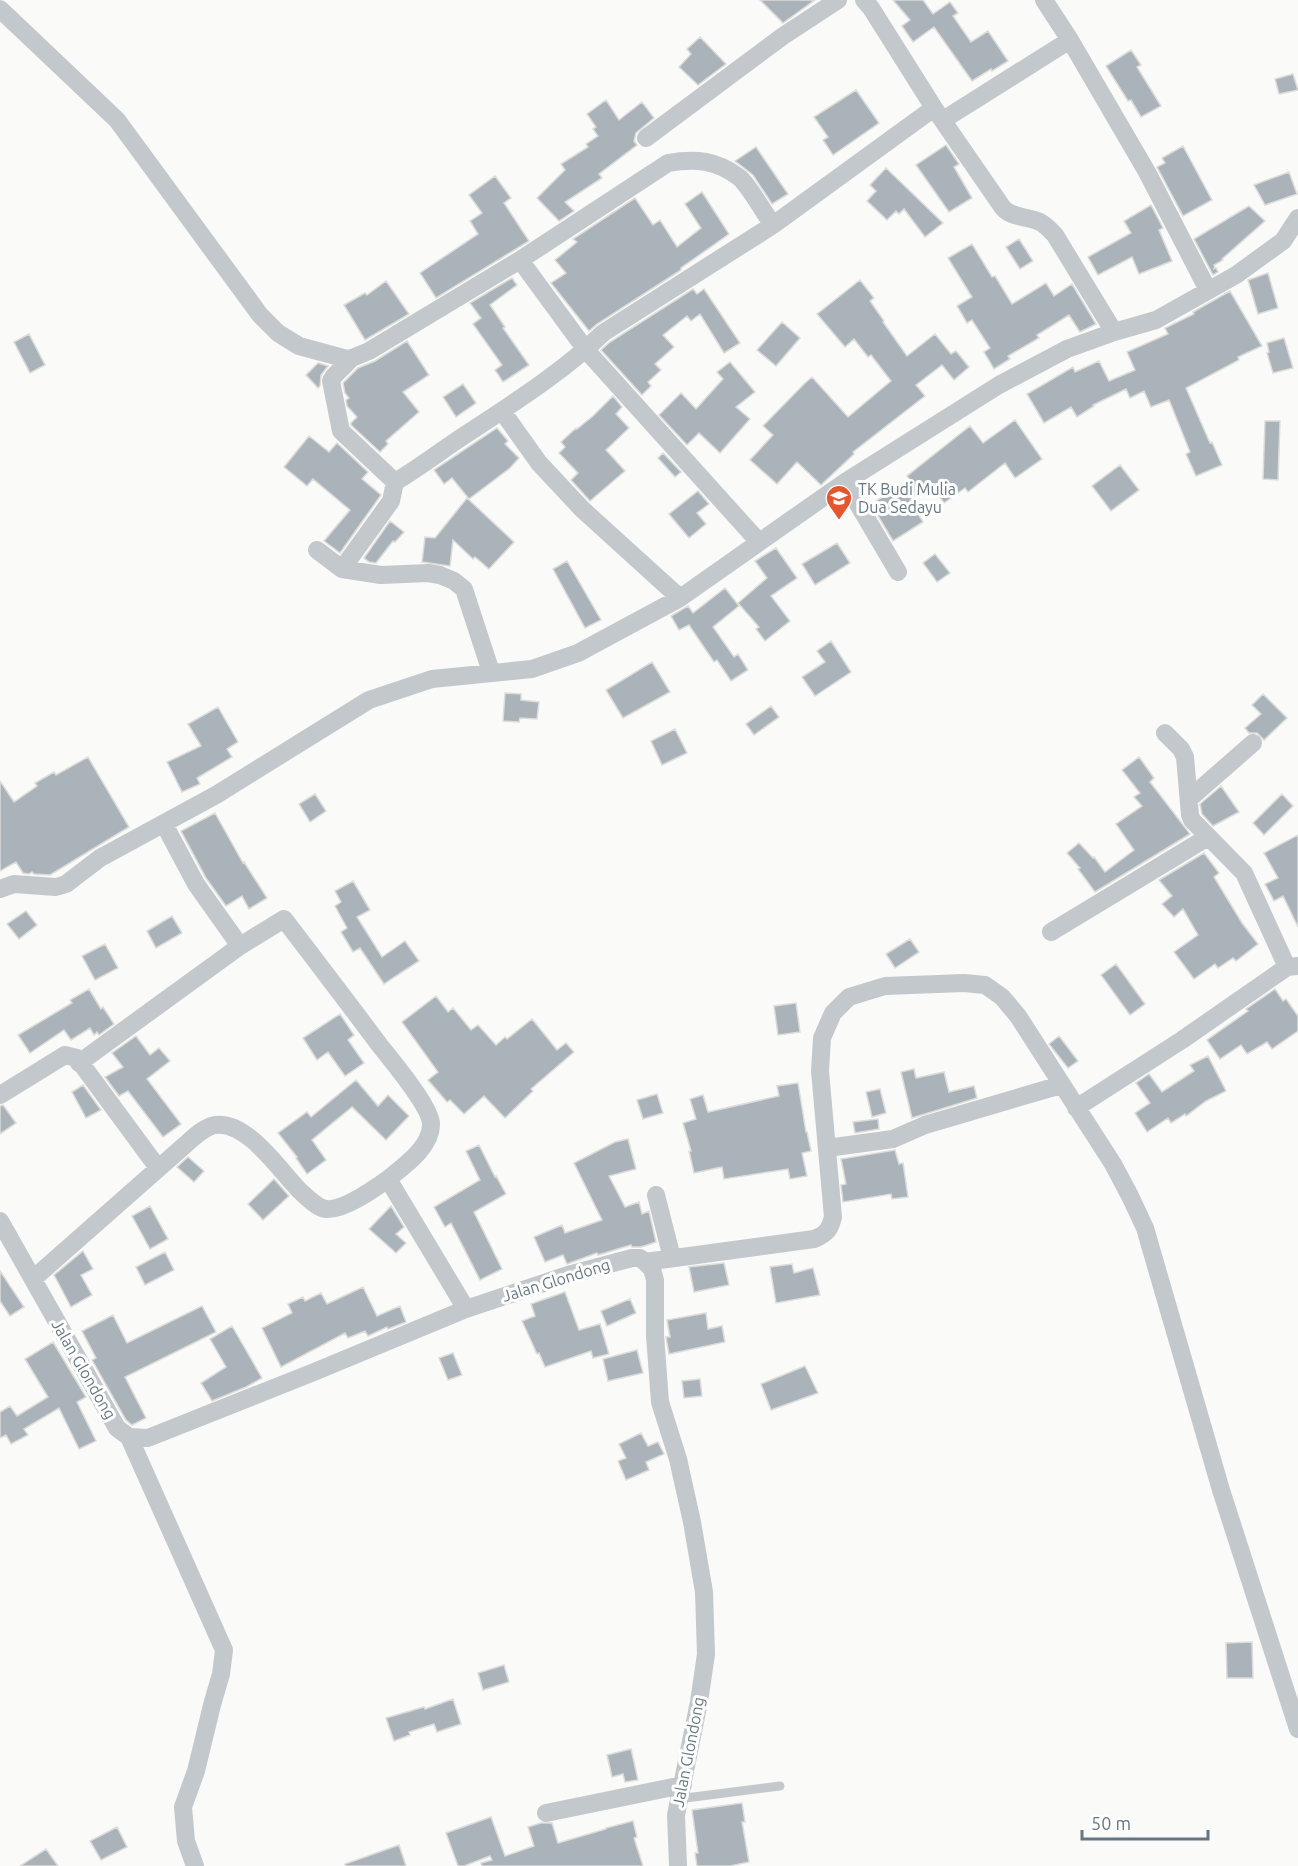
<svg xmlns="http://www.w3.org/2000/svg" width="1298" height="1866" viewBox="0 0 1298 1866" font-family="Ubuntu,sans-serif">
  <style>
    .building { fill: #aab3b9; stroke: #dcdcda; stroke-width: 1.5 }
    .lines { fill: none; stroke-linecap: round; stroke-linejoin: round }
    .service { stroke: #c3c8cc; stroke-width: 9 }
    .minor { stroke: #c3c8cc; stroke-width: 18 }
    .labels { text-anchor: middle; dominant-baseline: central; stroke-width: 6; stroke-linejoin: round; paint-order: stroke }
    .poi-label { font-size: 16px; fill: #657683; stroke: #fff; text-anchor: start }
    .street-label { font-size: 16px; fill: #657683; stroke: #fff }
  </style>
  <rect width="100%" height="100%" fill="#fafaf8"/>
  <!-- building -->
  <path class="building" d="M 760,0 L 815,0 L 783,23 Z
    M 893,0 L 923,0 L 933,14 L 950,2 L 958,13 L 953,16 L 971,42 L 988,31 L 1008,61 L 992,71 L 991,69 L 972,81 L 934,27 L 913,42 L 902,26 L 910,20 Z
    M 700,37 L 726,64 L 698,85 L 679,67 L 691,54 L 687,49 Z
    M 1131,50 L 1141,65 L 1137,67 L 1161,106 L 1141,117 L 1131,100 L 1128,101 L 1106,66 Z
    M 1293,74 L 1298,90 L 1279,94 L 1275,79 Z
    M 856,90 L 879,123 L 833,155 L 823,140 L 828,137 L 814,117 Z
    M 606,100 L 619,120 L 642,102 L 654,118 L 636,133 L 634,141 L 637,145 L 599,174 L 602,178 L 565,202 L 574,211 L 559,221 L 537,198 L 565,170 L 561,164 L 588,147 L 586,144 L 598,136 L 593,129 L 596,127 L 587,114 Z
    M 946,145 L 959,164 L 954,167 L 972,198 L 949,212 L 916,165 Z
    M 1183,146 L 1212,200 L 1183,216 L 1157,167 L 1165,163 L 1162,158 Z
    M 756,147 L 788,194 L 772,204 L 753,175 L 735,161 Z
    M 886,168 L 943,223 L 925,237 L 904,209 L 899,214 L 896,211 L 887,220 L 867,201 L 876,191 L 870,185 Z
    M 1289,172 L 1297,194 L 1265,205 L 1254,185 Z
    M 495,176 L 511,198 L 504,203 L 529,241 L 436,298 L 420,273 L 478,234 L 470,221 L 482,213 L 469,195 Z
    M 702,192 L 729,234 L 681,268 L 681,270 L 597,324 L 589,331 L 551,283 L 566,273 L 555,260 L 577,242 L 573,239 L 635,198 L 653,225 L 660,220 L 677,247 L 701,228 L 685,204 Z
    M 1151,205 L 1163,228 L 1159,230 L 1172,261 L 1139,274 L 1132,257 L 1098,275 L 1088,257 L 1131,233 L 1124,221 Z
    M 1249,206 L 1265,221 L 1222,259 L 1223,260 L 1214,265 L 1215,268 L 1213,269 L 1216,268 L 1218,272 L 1213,275 L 1194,239 Z
    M 1019,239 L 1033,261 L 1020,269 L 1006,247 Z
    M 972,244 L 992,277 L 995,276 L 1012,304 L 1046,283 L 1054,296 L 1072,284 L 1096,324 L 1080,332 L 1069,315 L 1037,335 L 1039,338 L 1008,356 L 1010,359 L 994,369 L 984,352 L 990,348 L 972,320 L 967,323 L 957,306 L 972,297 L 948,258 Z
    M 1268,273 L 1278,308 L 1258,314 L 1248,280 Z
    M 512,278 L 517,285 L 490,305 L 505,327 L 503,328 L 529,365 L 503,382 L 495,370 L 502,365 L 473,324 L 481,318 L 470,303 Z
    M 860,280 L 874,298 L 870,301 L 884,321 L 883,322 L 907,356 L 935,334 L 951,354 L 956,351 L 969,367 L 954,380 L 942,365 L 916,385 L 925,396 L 853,452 L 854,454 L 821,485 L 797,462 L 777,484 L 750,460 L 773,435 L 763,426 L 804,384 L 812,377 L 848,417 L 891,381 L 871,355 L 868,357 L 854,339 L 845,347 L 817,314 Z
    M 386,281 L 409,314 L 365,340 L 344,305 L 365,293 L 367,295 Z
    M 693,289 L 697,294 L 704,289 L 740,343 L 724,353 L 700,314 L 691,321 L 687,316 L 663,335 L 674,347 L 655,364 L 661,370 L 648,382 L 651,386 L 642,395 L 601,350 L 610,342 Z
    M 1230,291 L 1262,346 L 1238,357 L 1239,360 L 1186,388 L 1210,443 L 1212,442 L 1222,465 L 1196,476 L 1186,454 L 1190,452 L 1169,400 L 1151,407 L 1144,391 L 1130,398 L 1126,389 L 1093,405 L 1094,406 L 1077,417 L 1071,407 L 1044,423 L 1027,394 L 1073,367 L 1075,372 L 1099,361 L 1109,381 L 1135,370 L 1127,352 L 1168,334 L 1165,328 L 1194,314 L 1193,312 Z
    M 782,322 L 800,338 L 776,366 L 757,350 Z
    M 29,334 L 45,365 L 30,373 L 14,342 Z
    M 1284,338 L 1293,368 L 1273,373 L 1267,353 L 1269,352 L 1267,343 Z
    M 407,341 L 429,375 L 403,392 L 419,412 L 386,441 L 388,444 L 380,452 L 351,425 L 351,423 L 357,417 L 347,406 L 346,400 L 349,398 L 345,393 L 343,383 L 358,368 L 375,361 Z
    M 730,362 L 755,392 L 736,407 L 750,419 L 720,453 L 699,433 L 687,445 L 659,415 L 681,393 L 696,409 L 723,379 L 717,372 Z
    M 318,363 L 328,366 L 321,375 L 320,386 L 318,388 L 306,375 Z
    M 463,384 L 476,403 L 456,417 L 443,397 Z
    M 613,396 L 622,407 L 616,414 L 629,428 L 606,450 L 625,471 L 590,501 L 571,480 L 578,473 L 559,453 L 565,447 L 561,442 L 576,428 L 577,429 L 593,416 Z
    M 1015,420 L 1042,459 L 1015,478 L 1005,463 L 968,492 L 965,488 L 944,503 L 931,485 L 910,500 L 923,522 L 893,541 L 871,504 L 910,480 L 907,476 L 970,426 L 983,443 Z
    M 1265,421 L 1280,421 L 1278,480 L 1263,479 Z
    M 497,428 L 508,441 L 505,444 L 519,458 L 510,468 L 469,499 L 452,478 L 444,484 L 434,470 Z
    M 309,436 L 329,452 L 337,443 L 368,472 L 362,479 L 381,495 L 340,553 L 324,541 L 350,510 L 313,479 L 307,486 L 284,467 Z
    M 663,453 L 681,472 L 675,477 L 658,458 Z
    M 1120,465 L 1139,490 L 1111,511 L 1092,486 Z
    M 698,491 L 709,504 L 697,513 L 706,524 L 689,538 L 669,514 Z
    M 467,498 L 514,542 L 489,569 L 475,557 L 473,559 L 453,540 L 450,566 L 422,562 L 425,537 L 435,538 Z
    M 390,521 L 404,532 L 395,542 L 393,541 L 376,563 L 369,562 L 364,558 Z
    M 837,543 L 850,563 L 815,585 L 802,564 Z
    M 776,548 L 797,578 L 771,596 L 790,621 L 765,641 L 756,629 L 759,627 L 738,603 L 767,578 L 755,561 Z
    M 935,554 L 950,573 L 937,582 L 923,563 Z
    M 567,561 L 601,620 L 585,628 L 553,569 Z
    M 725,588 L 739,606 L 713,627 L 734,657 L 738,654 L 748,670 L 731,681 L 717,660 L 714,662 L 689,625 L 679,630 L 671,616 L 688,606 L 693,613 Z
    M 831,641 L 851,672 L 815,696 L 802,677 L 825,662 L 817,651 Z
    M 652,662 L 670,692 L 623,718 L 606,690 Z
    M 505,693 L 521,694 L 521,700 L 539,702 L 537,719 L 520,718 L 519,722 L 503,721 Z
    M 1263,694 L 1287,718 L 1264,740 L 1257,733 L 1249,733 L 1245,728 L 1261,714 L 1252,705 Z
    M 771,706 L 779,717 L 754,735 L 746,724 Z
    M 218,707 L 238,742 L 227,749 L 232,757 L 197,778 L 200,784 L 182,792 L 167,762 L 201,746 L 188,724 Z
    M 675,729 L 687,753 L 662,765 L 651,741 Z
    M 88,757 L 129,827 L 50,875 L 34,874 L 32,872 L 29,874 L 23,873 L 16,862 L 0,871 L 0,781 L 14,802 L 37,786 L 35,783 L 54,772 L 56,775 Z
    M 1139,757 L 1154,778 L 1150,782 L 1190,834 L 1095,892 L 1078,869 L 1080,868 L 1067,853 L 1079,843 L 1093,858 L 1094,857 L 1105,872 L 1134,850 L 1116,824 L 1142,806 L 1134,797 L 1140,793 L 1122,770 Z
    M 1221,786 L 1239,812 L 1213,826 L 1202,814 L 1200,804 Z
    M 315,794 L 326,811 L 310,822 L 299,804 Z
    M 1282,794 L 1293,806 L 1264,835 L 1253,823 Z
    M 215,813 L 243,863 L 244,862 L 267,898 L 249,909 L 242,896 L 226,906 L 206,878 L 181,831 Z
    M 1298,835 L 1298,927 L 1283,896 L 1274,901 L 1265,884 L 1278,878 L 1264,853 Z
    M 1204,853 L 1219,873 L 1214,877 L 1242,923 L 1258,944 L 1236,961 L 1233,958 L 1218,968 L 1215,964 L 1194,979 L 1174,952 L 1198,935 L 1183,909 L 1174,917 L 1162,904 L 1172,896 L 1159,880 Z
    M 353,881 L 370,910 L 357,917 L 382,957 L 405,941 L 419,961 L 384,984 L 360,948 L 353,952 L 341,932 L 347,928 L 335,906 L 341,902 L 335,891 Z
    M 26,911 L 37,925 L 19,939 L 7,924 Z
    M 172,916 L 182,933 L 156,948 L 147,931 Z
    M 910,939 L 919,952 L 895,968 L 886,954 Z
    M 105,944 L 118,968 L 95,980 L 82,956 Z
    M 1116,964 L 1145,1004 L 1130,1015 L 1101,975 Z
    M 89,989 L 101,1009 L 103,1007 L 114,1024 L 99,1035 L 97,1032 L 94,1035 L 90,1028 L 71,1040 L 64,1030 L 30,1053 L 18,1035 L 72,1003 L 70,1000 Z
    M 1275,989 L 1283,1001 L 1286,999 L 1298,1016 L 1298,1031 L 1272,1049 L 1267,1042 L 1247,1054 L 1241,1045 L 1220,1059 L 1207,1040 L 1248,1011 L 1246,1009 Z
    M 436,996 L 448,1012 L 453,1008 L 471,1030 L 478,1025 L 496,1045 L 505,1037 L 507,1039 L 532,1019 L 557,1050 L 566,1043 L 574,1052 L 531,1089 L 533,1091 L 505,1118 L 484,1096 L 464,1114 L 450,1100 L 447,1102 L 428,1080 L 438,1072 L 402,1022 Z
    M 796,1003 L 800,1032 L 778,1035 L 774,1006 Z
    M 340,1014 L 354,1035 L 348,1040 L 364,1063 L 345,1076 L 328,1052 L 317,1060 L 303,1038 Z
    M 136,1036 L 150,1055 L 159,1048 L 170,1061 L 147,1079 L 181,1124 L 163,1137 L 128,1091 L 119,1096 L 105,1077 L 123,1067 L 112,1053 Z
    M 1059,1036 L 1078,1061 L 1068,1068 L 1049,1044 Z
    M 1208,1056 L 1226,1091 L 1206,1101 L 1186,1116 L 1185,1114 L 1171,1123 L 1168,1118 L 1147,1132 L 1135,1113 L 1150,1103 L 1136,1083 L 1149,1074 L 1162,1092 L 1194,1071 L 1190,1065 Z
    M 914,1069 L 916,1078 L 944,1072 L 949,1092 L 974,1086 L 977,1098 L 912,1118 L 901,1072 Z
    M 356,1080 L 378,1106 L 388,1095 L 409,1116 L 386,1140 L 352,1107 L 312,1140 L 326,1160 L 307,1174 L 296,1158 L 297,1157 L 278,1133 L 307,1112 L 311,1117 Z
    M 798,1083 L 806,1132 L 807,1132 L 811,1151 L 802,1153 L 807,1176 L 790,1179 L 788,1169 L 724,1179 L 722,1167 L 694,1173 L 689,1151 L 691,1151 L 683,1123 L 696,1119 L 690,1099 L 703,1095 L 708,1112 L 779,1096 L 777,1086 Z
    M 83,1085 L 101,1110 L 86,1118 L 72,1092 Z
    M 880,1089 L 886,1113 L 872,1117 L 866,1092 Z
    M 657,1094 L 663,1113 L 643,1119 L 637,1100 Z
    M 3,1105 L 16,1123 L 0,1134 L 0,1106 Z
    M 878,1119 L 879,1129 L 855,1133 L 853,1122 Z
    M 628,1139 L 636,1169 L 609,1176 L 625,1207 L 639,1202 L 642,1214 L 649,1211 L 656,1242 L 641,1247 L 632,1247 L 631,1245 L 598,1255 L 597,1253 L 567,1264 L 563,1255 L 545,1262 L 534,1237 L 562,1225 L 565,1233 L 602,1220 L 574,1163 L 615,1142 Z
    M 479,1145 L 495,1177 L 496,1176 L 506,1194 L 474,1212 L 502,1269 L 480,1280 L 451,1223 L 445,1227 L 434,1207 L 480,1180 L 466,1151 Z
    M 895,1150 L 899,1164 L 903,1163 L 908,1197 L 892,1199 L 891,1194 L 843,1202 L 841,1185 L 846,1184 L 841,1159 Z
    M 188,1157 L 204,1171 L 194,1182 L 177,1167 Z
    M 274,1179 L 289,1196 L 263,1220 L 248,1204 Z
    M 150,1206 L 168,1239 L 150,1249 L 132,1216 Z
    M 391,1206 L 404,1227 L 396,1234 L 406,1243 L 396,1253 L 369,1229 Z
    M 83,1251 L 93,1269 L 81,1275 L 92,1295 L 71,1307 L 54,1275 Z
    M 165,1252 L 174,1270 L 145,1285 L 136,1267 Z
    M 724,1263 L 729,1285 L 694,1292 L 689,1267 Z
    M 792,1264 L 794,1273 L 813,1268 L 820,1295 L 776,1303 L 770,1267 Z
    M 0,1271 L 24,1307 L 10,1316 L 0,1301 Z
    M 363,1287 L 377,1316 L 400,1306 L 406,1322 L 388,1329 L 387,1327 L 368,1336 L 365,1331 L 348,1338 L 345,1333 L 281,1367 L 262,1328 L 292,1313 L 288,1304 L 303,1297 L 305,1301 L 321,1293 L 327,1304 Z
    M 565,1292 L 579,1330 L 600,1324 L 609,1354 L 593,1358 L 591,1351 L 545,1367 L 539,1353 L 537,1354 L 522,1321 L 535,1316 L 531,1304 Z
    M 630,1299 L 636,1313 L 607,1326 L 601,1311 Z
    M 202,1306 L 216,1332 L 125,1377 L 146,1418 L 132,1425 L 126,1420 L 92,1360 L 96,1358 L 82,1331 L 113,1315 L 127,1343 Z
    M 706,1313 L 708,1329 L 722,1326 L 725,1342 L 669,1354 L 666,1337 L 670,1337 L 667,1320 Z
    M 232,1326 L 262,1378 L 246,1387 L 212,1401 L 201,1383 L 226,1367 L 210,1339 Z
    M 53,1342 L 86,1397 L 77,1402 L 96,1441 L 79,1449 L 59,1408 L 24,1429 L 28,1435 L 11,1444 L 6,1435 L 0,1438 L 0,1412 L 10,1406 L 17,1416 L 48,1397 L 25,1359 Z
    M 637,1350 L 643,1373 L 608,1381 L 603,1359 Z
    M 453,1353 L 462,1375 L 448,1380 L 439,1358 Z
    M 805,1366 L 818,1393 L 771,1410 L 761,1384 Z
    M 700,1379 L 702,1396 L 684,1398 L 682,1381 Z
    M 641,1433 L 648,1446 L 658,1442 L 664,1454 L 646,1462 L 649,1470 L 626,1480 L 618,1461 L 626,1458 L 619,1444 Z
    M 1252,1642 L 1253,1678 L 1227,1678 L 1226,1643 Z
    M 504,1665 L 509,1682 L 483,1690 L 478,1673 Z
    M 453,1699 L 461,1724 L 437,1732 L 434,1724 L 409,1732 L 410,1735 L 394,1741 L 386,1718 L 424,1707 L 425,1709 Z
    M 631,1749 L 638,1780 L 625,1782 L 623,1774 L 612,1777 L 607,1755 Z
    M 742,1803 L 745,1822 L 742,1822 L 749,1862 L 730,1866 L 697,1866 L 695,1853 L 698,1853 L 692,1810 Z
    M 491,1817 L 505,1856 L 534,1846 L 528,1827 L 541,1823 L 552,1823 L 558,1843 L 606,1829 L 606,1828 L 633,1821 L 637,1837 L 634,1838 L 643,1866 L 482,1866 L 481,1863 L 492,1860 L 490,1856 L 464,1866 L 458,1866 L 446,1833 Z
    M 117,1827 L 127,1847 L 101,1860 L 90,1841 Z
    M 399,1845 L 406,1866 L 345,1866 L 345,1864 Z
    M 46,1849 L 58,1866 L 20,1866 Z"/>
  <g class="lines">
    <!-- service -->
    <path class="service" d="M 678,1799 L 780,1786"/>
    <!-- minor -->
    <path class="minor" d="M 864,0 L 871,8 L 934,108 L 1003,208 C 1012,218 1027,216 1040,222 C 1046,225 1050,230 1055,235 L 1114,332
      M 1044,0 L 1070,40
      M 0,9 L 117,120 L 260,315 L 278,333 L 299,346 L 347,359 L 352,358 L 369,351 L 520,260 L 668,163 C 695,158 717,160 740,178 C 750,187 764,213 773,225
      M 943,120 L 1070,40 L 1147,172 L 1208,290
      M 646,138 L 783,36 L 838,0
      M 520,260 L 586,350 L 759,542
      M 352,358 L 334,376 L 331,381 L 341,431 L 395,482
      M 502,411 L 539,463 L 582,509 L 680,598
      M 845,482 L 898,572
      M 317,550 L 342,569 L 381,575 L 428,573 L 440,575 L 454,581 L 464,589 L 491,672
      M 342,569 L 391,501 L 395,482 C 420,467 442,450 465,435 C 512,404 563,372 603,333 L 773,225 L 934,108
      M 1165,733 L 1181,749 L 1185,757 L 1190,815 L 1192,820 L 1244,873 L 1287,967
      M 1189,799 L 1253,743
      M 164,824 L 196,884 L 240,946
      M 0,889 L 14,884 L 56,887 L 66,884 L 100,858 L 216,795 L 369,700 L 432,679 L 532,669 L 578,653 L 680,598 L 845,482 L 999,385 L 1067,349 L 1114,332 L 1156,320 L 1236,275 L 1283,241 L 1298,218
      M 1051,932 L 1208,837
      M 79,1063 L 240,946 L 284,919 C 316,961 349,1004 381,1047 C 393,1062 429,1105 431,1123 C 432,1147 404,1166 388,1179 L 466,1309
      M 0,1095 L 65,1055 L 77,1058 L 158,1168
      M 1076,1108 L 1182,1040 L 1287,967 L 1298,966
      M 827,1148 L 893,1139 L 925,1125 L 1061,1085
      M 656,1195 L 672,1258
      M 0,1221 L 117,1428 L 129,1437 L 148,1438 L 314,1372 L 466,1309 L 568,1275 L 632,1258 L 640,1258 L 645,1262 L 652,1269 L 655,1280 L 655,1335 L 660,1402 L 678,1459 L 692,1522 L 704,1592 L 706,1654 L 699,1702 L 676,1815 L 678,1866
      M 645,1262 L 814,1239 C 827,1234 830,1229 833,1217 L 820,1071 L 822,1038 L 833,1013 L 849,997 L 885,986 L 964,983 L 985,985 L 1002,997 L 1018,1016 L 1113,1164 L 1130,1196 L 1145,1228 L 1221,1490 L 1298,1729
      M 33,1279 L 185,1145 C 193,1138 204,1127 215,1125 C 247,1120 280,1171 300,1191 C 307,1197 317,1208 326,1209 C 343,1211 374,1189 388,1179
      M 129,1437 L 224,1650 L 221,1674 L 212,1705 L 196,1771 L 183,1807 L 186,1841 L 195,1866
      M 546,1813 L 683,1785"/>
  </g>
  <!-- icons -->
  <defs>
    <g id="school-pin" transform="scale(1.35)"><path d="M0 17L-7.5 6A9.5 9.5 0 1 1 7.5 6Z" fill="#e4572e" stroke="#fff"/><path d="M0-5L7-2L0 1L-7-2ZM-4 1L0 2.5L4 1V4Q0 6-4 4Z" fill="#fff"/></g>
  </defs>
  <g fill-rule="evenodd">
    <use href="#school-pin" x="839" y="498"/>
  </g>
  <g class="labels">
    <!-- poi labels -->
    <g class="poi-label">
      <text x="858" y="489">TK Budi Mulia<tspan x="858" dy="18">Dua Sedayu</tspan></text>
    </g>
    <!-- street labels -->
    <g class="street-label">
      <text transform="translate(556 1280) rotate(-17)">Jalan Glondong</text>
      <text transform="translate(84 1369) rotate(60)">Jalan Glondong</text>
      <text transform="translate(688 1752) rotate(-79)">Jalan Glondong</text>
    </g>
  </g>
  <!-- scale -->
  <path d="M1082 1830v9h126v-9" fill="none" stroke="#657683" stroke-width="3"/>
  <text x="1091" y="1830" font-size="18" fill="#657683" stroke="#ffffff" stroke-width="4.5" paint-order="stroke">50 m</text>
</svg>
